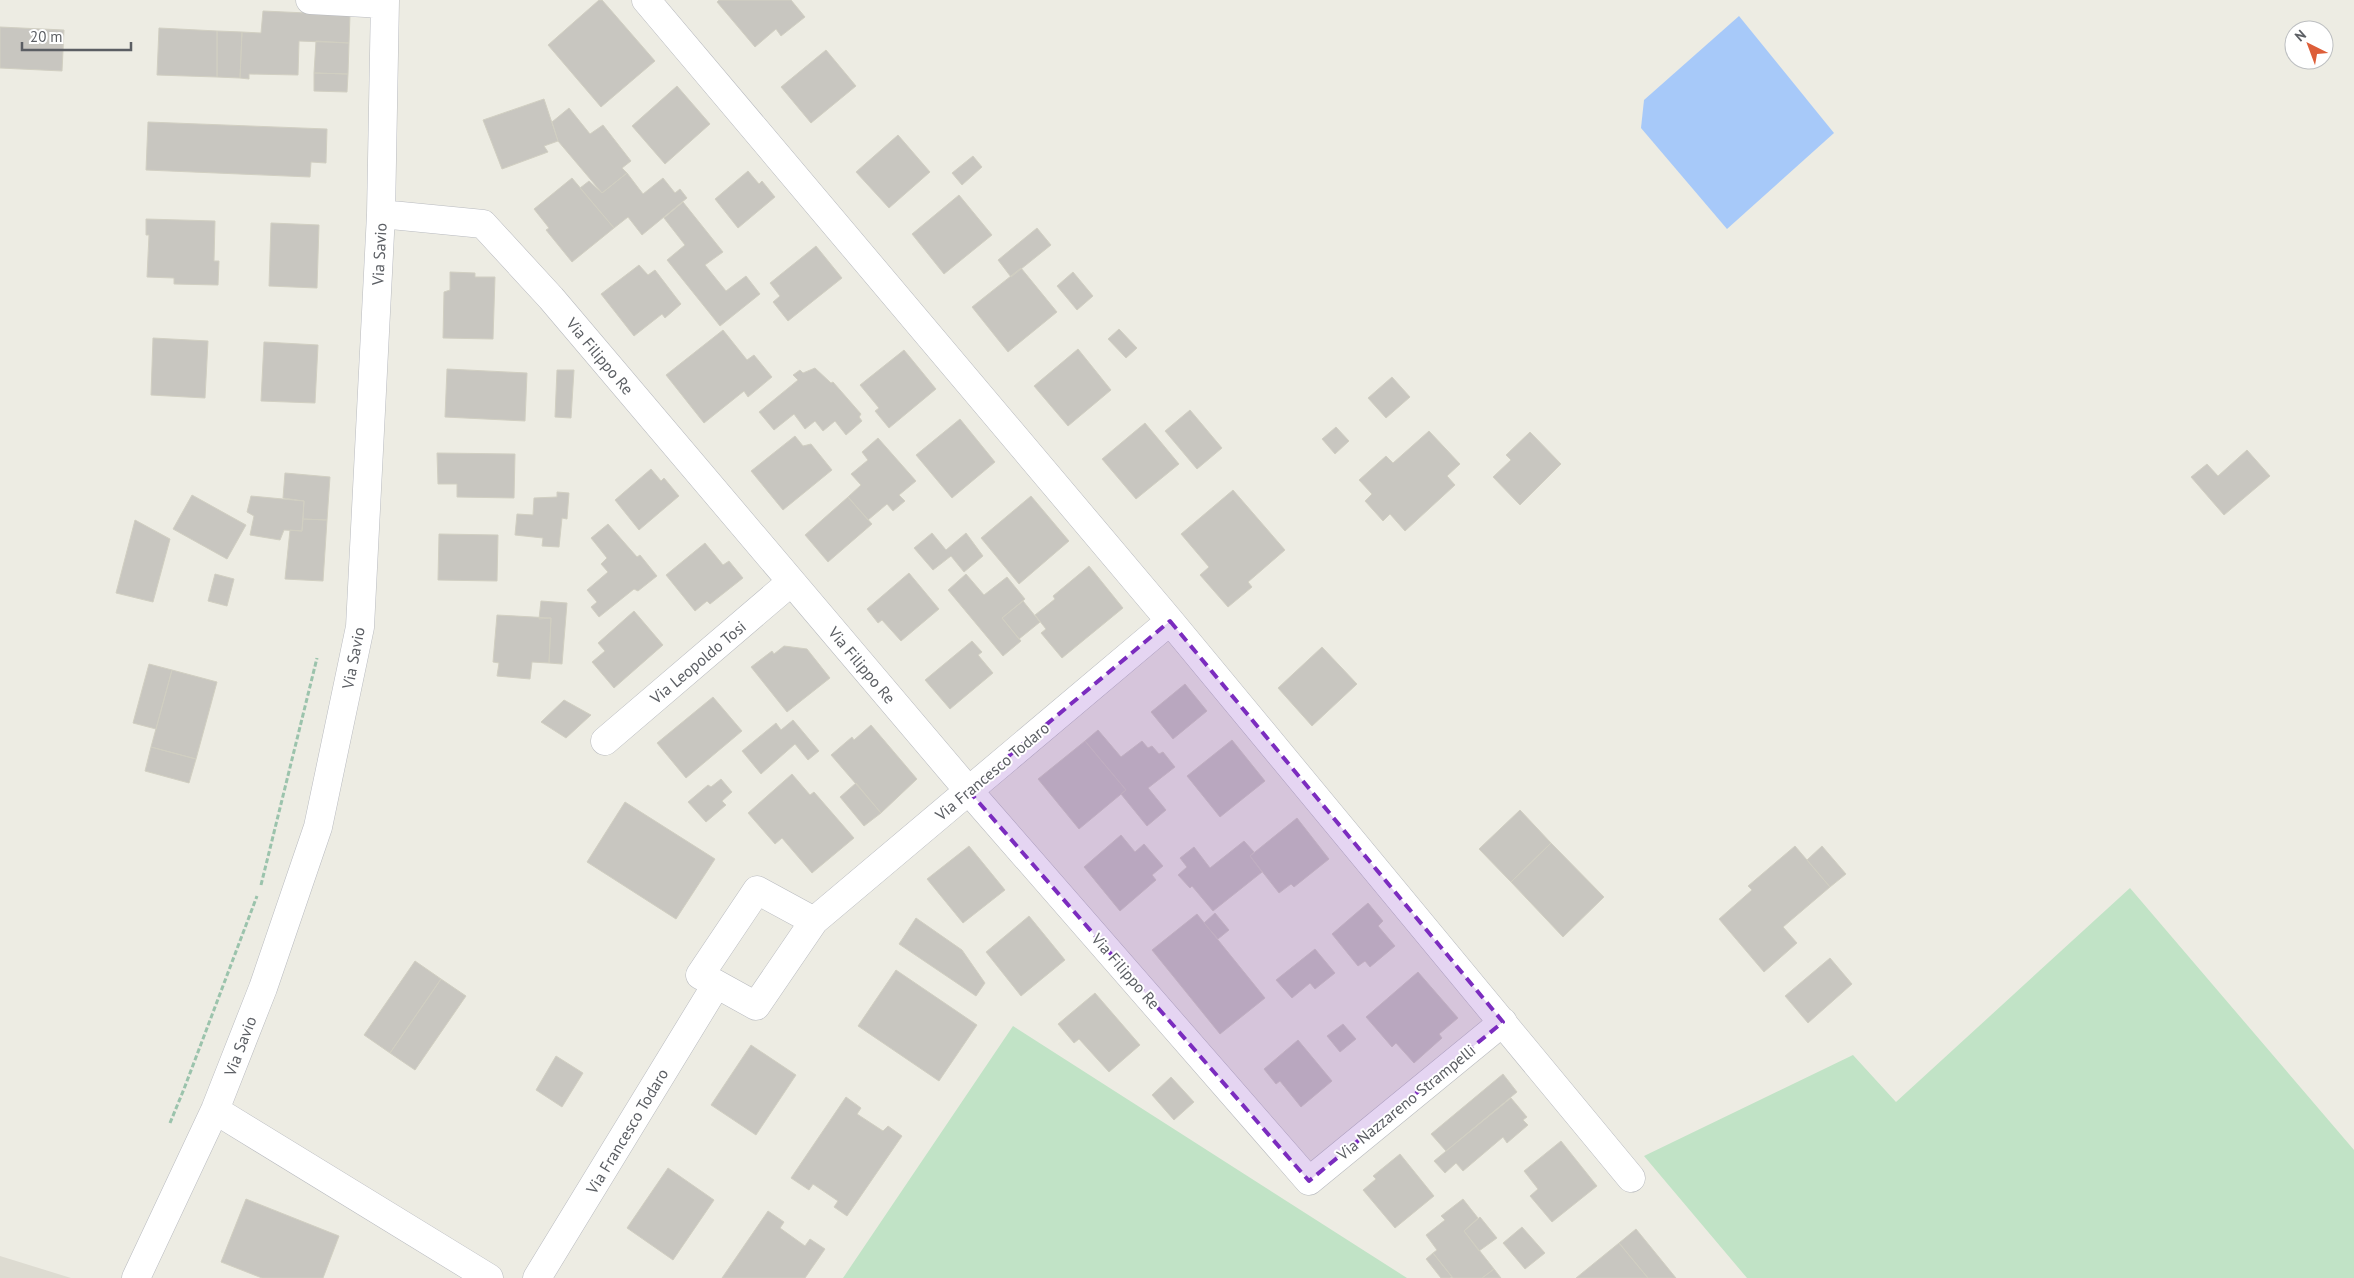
<svg xmlns="http://www.w3.org/2000/svg" width="2354" height="1278" viewBox="0 0 2354 1278" font-family="'PT Sans',sans-serif">
  <style>
    .education { fill: #dddbd1 }
    .green { fill: #c1e3c6 }
    .water { fill: #a7c9f9 }
    .building { fill: #c8c6c0; stroke: #d1cfc2 }
    .lines { fill: none; stroke-linecap: round; stroke-linejoin: round }
    .minor-casing { stroke: #b8babf; stroke-width: 29 }
    .path { stroke: #9bc3ac; stroke-width: 3; stroke-dasharray: 5 2.5; stroke-linecap: butt }
    .minor { stroke: #fff; stroke-width: 28 }
    .marked { fill: #7b2cbf; fill-opacity: 0.2; stroke: #7b2cbf; stroke-width: 4; stroke-dasharray: 10 6; stroke-linejoin: round }
    .labels { text-anchor: middle; dominant-baseline: central; stroke-width: 4; stroke-linejoin: round; paint-order: stroke }
    .street-label { font-size: 16px; fill: #5b5e63; stroke: #fff }
  </style>
  <rect width="100%" height="100%" fill="#edece3"/>
  <!-- education -->
  <path class="education" d="M 0,1256 L 71,1278 L 0,1278 Z"/>
  <!-- green -->
  <path class="green" d="M 2130,888 L 2354,1150 L 2354,1278 L 1747,1278 L 1644,1156 L 1853,1055 L 1896,1102 Z
    M 1013,1026 L 1407,1278 L 843,1278 Z"/>
  <!-- water -->
  <path class="water" d="M 1739,16 L 1834,133 L 1727,229 L 1641,128 L 1644,100 Z"/>
  <!-- building -->
  <path class="building" d="M 599,0 L 602,0 L 655,61 L 601,107 L 548,45 Z
    M 719,0 L 791,0 L 805,17 L 781,36 L 776,29 L 755,47 L 717,2 Z
    M 263,11 L 350,15 L 349,43 L 299,41 L 298,75 L 249,74 L 249,79 L 240,78 L 242,32 L 261,33 Z
    M 0,27 L 64,30 L 62,71 L 0,68 Z
    M 159,28 L 217,31 L 217,77 L 157,75 Z
    M 217,31 L 242,32 L 240,78 L 217,77 Z
    M 316,41 L 349,43 L 348,74 L 314,73 Z
    M 826,50 L 856,86 L 811,123 L 781,87 Z
    M 314,73 L 348,74 L 347,92 L 314,91 Z
    M 677,86 L 710,124 L 665,164 L 632,126 Z
    M 544,99 L 558,141 L 544,146 L 548,152 L 502,169 L 483,120 Z
    M 569,108 L 590,134 L 603,125 L 631,161 L 622,168 L 627,173 L 602,193 L 558,141 L 552,122 Z
    M 148,122 L 327,129 L 326,163 L 311,162 L 310,177 L 146,170 Z
    M 898,135 L 930,172 L 889,208 L 856,172 Z
    M 973,156 L 982,167 L 962,185 L 952,173 Z
    M 748,171 L 759,184 L 762,181 L 775,197 L 738,228 L 715,199 Z
    M 627,173 L 643,194 L 663,178 L 675,193 L 680,189 L 687,198 L 642,235 L 628,217 L 614,228 L 580,188 L 589,181 L 602,193 Z
    M 572,178 L 614,228 L 572,262 L 546,230 L 549,228 L 534,209 Z
    M 959,195 L 992,235 L 944,274 L 912,234 Z
    M 683,202 L 723,252 L 705,265 L 726,291 L 746,276 L 760,294 L 720,326 L 667,260 L 685,245 L 664,218 Z
    M 146,219 L 215,221 L 214,261 L 219,261 L 218,285 L 174,284 L 174,278 L 147,277 L 149,235 L 146,235 Z
    M 271,223 L 319,225 L 317,288 L 269,286 Z
    M 1037,228 L 1051,245 L 1011,277 L 998,260 Z
    M 816,246 L 842,278 L 788,321 L 773,302 L 780,296 L 770,283 Z
    M 639,265 L 648,275 L 655,270 L 681,304 L 665,318 L 662,314 L 634,336 L 601,294 Z
    M 1021,268 L 1057,312 L 1008,352 L 972,307 Z
    M 450,272 L 475,273 L 475,277 L 495,277 L 493,339 L 443,338 L 444,292 L 450,290 Z
    M 1073,272 L 1093,296 L 1077,310 L 1057,286 Z
    M 1119,329 L 1137,348 L 1126,358 L 1108,339 Z
    M 723,330 L 747,360 L 754,355 L 772,377 L 748,397 L 744,391 L 704,423 L 666,375 Z
    M 153,338 L 208,341 L 205,398 L 151,395 Z
    M 264,342 L 318,345 L 315,403 L 261,401 Z
    M 1078,349 L 1111,390 L 1068,426 L 1034,386 Z
    M 904,350 L 936,389 L 889,428 L 875,411 L 879,408 L 860,385 Z
    M 815,368 L 831,383 L 833,382 L 861,414 L 859,417 L 862,421 L 846,435 L 835,421 L 823,431 L 815,421 L 805,429 L 794,414 L 774,430 L 759,412 L 798,380 L 793,375 L 800,370 L 803,373 Z
    M 447,369 L 527,373 L 525,421 L 445,417 Z
    M 557,370 L 574,370 L 571,418 L 555,417 Z
    M 1392,377 L 1410,397 L 1386,418 L 1368,398 Z
    M 1190,410 L 1222,448 L 1197,469 L 1165,431 Z
    M 960,419 L 995,462 L 952,498 L 916,455 Z
    M 1145,423 L 1179,464 L 1136,499 L 1102,459 Z
    M 1336,427 L 1349,441 L 1335,454 L 1322,439 Z
    M 1429,431 L 1460,464 L 1447,476 L 1455,485 L 1405,531 L 1390,514 L 1383,521 L 1365,501 L 1372,494 L 1359,480 L 1386,456 L 1393,463 Z
    M 1530,432 L 1561,464 L 1520,505 L 1493,477 L 1511,460 L 1506,455 Z
    M 795,436 L 803,446 L 811,444 L 832,470 L 783,510 L 751,471 Z
    M 878,438 L 916,481 L 899,495 L 905,501 L 893,511 L 887,504 L 868,520 L 848,497 L 861,485 L 851,474 L 868,460 L 862,452 Z
    M 2247,450 L 2270,476 L 2224,515 L 2191,477 L 2207,464 L 2218,476 Z
    M 437,453 L 515,454 L 514,498 L 457,497 L 457,484 L 438,484 Z
    M 651,469 L 661,481 L 664,478 L 679,496 L 639,530 L 615,500 Z
    M 285,473 L 330,477 L 327,520 L 303,519 L 304,501 L 283,498 Z
    M 1233,490 L 1285,550 L 1248,582 L 1252,587 L 1228,607 L 1200,575 L 1209,567 L 1181,534 Z
    M 557,492 L 569,493 L 567,519 L 562,518 L 559,547 L 542,546 L 543,538 L 515,535 L 517,514 L 533,515 L 534,498 L 557,497 Z
    M 192,495 L 246,525 L 227,559 L 173,529 Z
    M 251,496 L 304,501 L 302,531 L 284,530 L 280,540 L 250,535 L 254,516 L 247,512 Z
    M 1031,496 L 1069,541 L 1019,584 L 981,538 Z
    M 848,497 L 872,524 L 828,562 L 805,535 Z
    M 303,519 L 327,520 L 323,581 L 285,579 L 290,530 L 302,531 Z
    M 135,520 L 170,539 L 153,602 L 116,593 Z
    M 608,524 L 637,557 L 640,555 L 657,576 L 638,591 L 634,589 L 599,617 L 591,607 L 597,602 L 587,590 L 608,572 L 601,564 L 607,558 L 591,538 Z
    M 932,533 L 946,550 L 966,533 L 983,556 L 964,572 L 951,556 L 933,570 L 914,548 Z
    M 439,534 L 498,535 L 497,581 L 438,580 Z
    M 705,543 L 723,565 L 729,561 L 743,578 L 710,604 L 707,601 L 695,611 L 666,575 Z
    M 1089,566 L 1123,608 L 1062,658 L 1041,633 L 1046,629 L 1035,615 L 1055,599 L 1053,596 Z
    M 909,573 L 939,609 L 901,641 L 882,620 L 878,623 L 867,609 Z
    M 215,574 L 234,579 L 227,606 L 208,601 Z
    M 966,574 L 984,595 L 1007,577 L 1025,599 L 1002,618 L 1021,641 L 1003,656 L 948,590 Z
    M 541,601 L 567,603 L 562,664 L 549,663 L 551,618 L 539,619 Z
    M 1023,601 L 1040,622 L 1019,639 L 1002,618 Z
    M 634,611 L 663,645 L 614,688 L 592,662 L 605,651 L 598,643 Z
    M 497,615 L 551,618 L 549,663 L 532,662 L 530,679 L 497,676 L 499,663 L 493,662 Z
    M 972,641 L 982,652 L 978,655 L 993,673 L 950,709 L 925,680 Z
    M 784,646 L 807,649 L 830,678 L 787,712 L 751,667 L 772,651 L 774,654 Z
    M 1322,647 L 1357,684 L 1312,726 L 1278,688 Z
    M 149,664 L 172,670 L 156,729 L 133,723 Z
    M 172,670 L 217,682 L 196,759 L 151,747 Z
    M 1185,684 L 1207,711 L 1173,739 L 1151,712 Z
    M 713,697 L 742,731 L 686,778 L 657,743 Z
    M 564,700 L 591,715 L 566,738 L 541,722 Z
    M 793,720 L 819,751 L 808,760 L 795,744 L 761,774 L 742,751 L 776,723 L 781,730 Z
    M 871,725 L 917,779 L 881,813 L 831,755 L 852,737 L 854,740 Z
    M 1098,730 L 1121,757 L 1142,741 L 1148,748 L 1152,746 L 1159,754 L 1163,752 L 1175,767 L 1148,788 L 1166,810 L 1147,826 L 1121,794 L 1126,790 L 1085,741 Z
    M 1232,740 L 1265,781 L 1220,817 L 1187,776 Z
    M 1085,741 L 1126,790 L 1079,829 L 1038,779 Z
    M 151,747 L 196,759 L 189,783 L 145,771 Z
    M 792,774 L 810,795 L 814,792 L 854,838 L 812,873 L 782,838 L 775,844 L 748,813 Z
    M 721,779 L 732,792 L 722,801 L 726,805 L 706,822 L 688,802 L 708,785 L 711,787 Z
    M 856,783 L 881,813 L 864,826 L 840,797 Z
    M 625,802 L 715,859 L 676,919 L 587,862 Z
    M 1520,810 L 1551,843 L 1511,882 L 1479,849 Z
    M 1297,818 L 1329,859 L 1294,887 L 1291,884 L 1279,893 L 1250,856 Z
    M 1121,835 L 1135,852 L 1144,844 L 1163,866 L 1152,875 L 1156,880 L 1120,911 L 1084,867 Z
    M 1244,841 L 1254,852 L 1250,856 L 1262,872 L 1213,911 L 1192,886 L 1190,888 L 1178,875 L 1187,867 L 1180,858 L 1194,847 L 1210,868 Z
    M 1551,843 L 1604,897 L 1563,937 L 1511,882 Z
    M 969,846 L 1005,890 L 963,923 L 927,879 Z
    M 1795,846 L 1830,887 L 1783,927 L 1797,943 L 1764,972 L 1719,919 L 1752,890 L 1748,886 Z
    M 1822,846 L 1846,874 L 1830,887 L 1807,860 Z
    M 1368,903 L 1383,921 L 1378,926 L 1395,946 L 1370,967 L 1365,961 L 1358,966 L 1332,934 Z
    M 1215,913 L 1229,930 L 1218,939 L 1204,923 Z
    M 1197,914 L 1265,998 L 1220,1034 L 1152,950 Z
    M 1029,916 L 1065,960 L 1021,996 L 986,952 Z
    M 916,918 L 962,950 L 985,983 L 976,996 L 899,944 Z
    M 1315,949 L 1335,973 L 1315,989 L 1310,983 L 1292,998 L 1276,980 Z
    M 1830,958 L 1852,984 L 1808,1023 L 1785,996 Z
    M 415,961 L 441,979 L 390,1053 L 364,1035 Z
    M 896,970 L 977,1025 L 939,1081 L 858,1026 Z
    M 1418,972 L 1458,1018 L 1439,1034 L 1442,1038 L 1414,1063 L 1396,1043 L 1392,1047 L 1366,1017 Z
    M 441,979 L 466,996 L 415,1070 L 390,1053 Z
    M 1095,993 L 1140,1045 L 1109,1072 L 1079,1039 L 1074,1043 L 1058,1024 Z
    M 1343,1024 L 1356,1039 L 1340,1052 L 1327,1036 Z
    M 1298,1040 L 1332,1081 L 1301,1107 L 1280,1081 L 1276,1084 L 1264,1069 Z
    M 751,1045 L 796,1075 L 756,1135 L 711,1105 Z
    M 556,1056 L 583,1073 L 562,1107 L 536,1090 Z
    M 1503,1074 L 1517,1092 L 1446,1151 L 1431,1134 Z
    M 1171,1077 L 1194,1102 L 1174,1120 L 1152,1095 Z
    M 846,1097 L 861,1108 L 857,1114 L 883,1131 L 888,1126 L 902,1136 L 847,1216 L 834,1207 L 838,1201 L 813,1184 L 809,1190 L 791,1178 Z
    M 1511,1098 L 1527,1117 L 1523,1120 L 1528,1125 L 1507,1143 L 1503,1137 L 1463,1171 L 1456,1163 L 1445,1173 L 1434,1161 Z
    M 1561,1141 L 1597,1186 L 1552,1222 L 1530,1196 L 1538,1189 L 1524,1171 Z
    M 1400,1154 L 1434,1196 L 1395,1228 L 1363,1190 L 1376,1179 L 1373,1176 Z
    M 668,1168 L 714,1200 L 673,1260 L 627,1228 Z
    M 246,1199 L 339,1236 L 323,1278 L 262,1278 L 221,1262 Z
    M 1463,1199 L 1478,1218 L 1464,1231 L 1494,1269 L 1482,1278 L 1453,1278 L 1433,1253 L 1437,1250 L 1426,1235 L 1445,1220 L 1441,1216 Z
    M 768,1211 L 784,1222 L 780,1228 L 805,1246 L 810,1239 L 825,1249 L 805,1278 L 722,1278 Z
    M 1480,1217 L 1497,1238 L 1479,1251 L 1464,1231 Z
    M 1522,1227 L 1545,1253 L 1525,1269 L 1503,1243 Z
    M 1636,1229 L 1676,1278 L 1648,1278 L 1619,1243 Z
    M 1619,1243 L 1648,1278 L 1576,1278 Z
    M 1433,1253 L 1452,1277 L 1450,1278 L 1441,1278 L 1426,1259 Z
    M 1494,1269 L 1501,1278 L 1482,1278 Z"/>
  <g class="lines">
    <!-- minor casing -->
    <g class="minor-casing">
      <path id="minor" d="M 310,0 L 384,4
        M 646,0 L 1170,621 L 1631,1178
        M 381,214 L 483,224 L 551,298 L 968,790 L 1309,1181 L 1503,1022
        M 605,741 L 791,582
        M 757,890 L 814,921 L 756,1006 L 700,975 Z
        M 814,921 L 1170,621
        M 215,1110 L 489,1278
        M 136,1278 L 215,1110 L 263,988 L 318,827 L 360,627 L 381,214 L 385,0
        M 537,1278 L 716,985"/>
    </g>
    <!-- path -->
    <path class="path" d="M 261,885 L 317,658
      M 170,1123 L 184,1089 L 257,896"/>
    <!-- minor -->
    <use href="#minor" class="minor"/>
  </g>
  <!-- marked area -->
  <path class="marked" d="M 1170,621 L 1503,1022 L 1309,1181 L 968,790 Z"/>
  <g class="labels">
    <!-- street labels -->
    <g class="street-label">
      <text transform="translate(379 254) rotate(-87)">Via Savio</text>
      <text transform="translate(600 356) rotate(50)">Via Filippo Re</text>
      <text transform="translate(353 658) rotate(-79)">Via Savio</text>
      <text transform="translate(698 662) rotate(-40)">Via Leopoldo Tosi</text>
      <text transform="translate(862 665) rotate(50)">Via Filippo Re</text>
      <text transform="translate(992 771) rotate(-40)">Via Francesco Todaro</text>
      <text transform="translate(1126 971) rotate(49)">Via Filippo Re</text>
      <text transform="translate(240 1046) rotate(-69)">Via Savio</text>
      <text transform="translate(1406 1102) rotate(-39)">Via Nazzareno Strampelli</text>
      <text transform="translate(627 1131) rotate(-59)">Via Francesco Todaro</text>
    </g>
  </g>
  <!-- north arrow -->
  <g transform="translate(2309 45) rotate(318)"><circle r="24" fill="#ffffff" stroke="#bdbfc1"/>
  <path d="M0-4L9 19L0 12L-9 19Z" fill="#dd5e39"/>
  <text y="-8" font-size="14" font-weight="bold" text-anchor="middle" fill="#5b5e63">N</text>
  </g>
  <!-- scale -->
  <path d="M22 42v8h109v-8" fill="none" stroke="#5b5e63" stroke-width="2.5"/>
  <text x="30" y="42" font-size="15" fill="#5b5e63" stroke="#ffffff" stroke-width="4" paint-order="stroke">20 m</text>
</svg>
